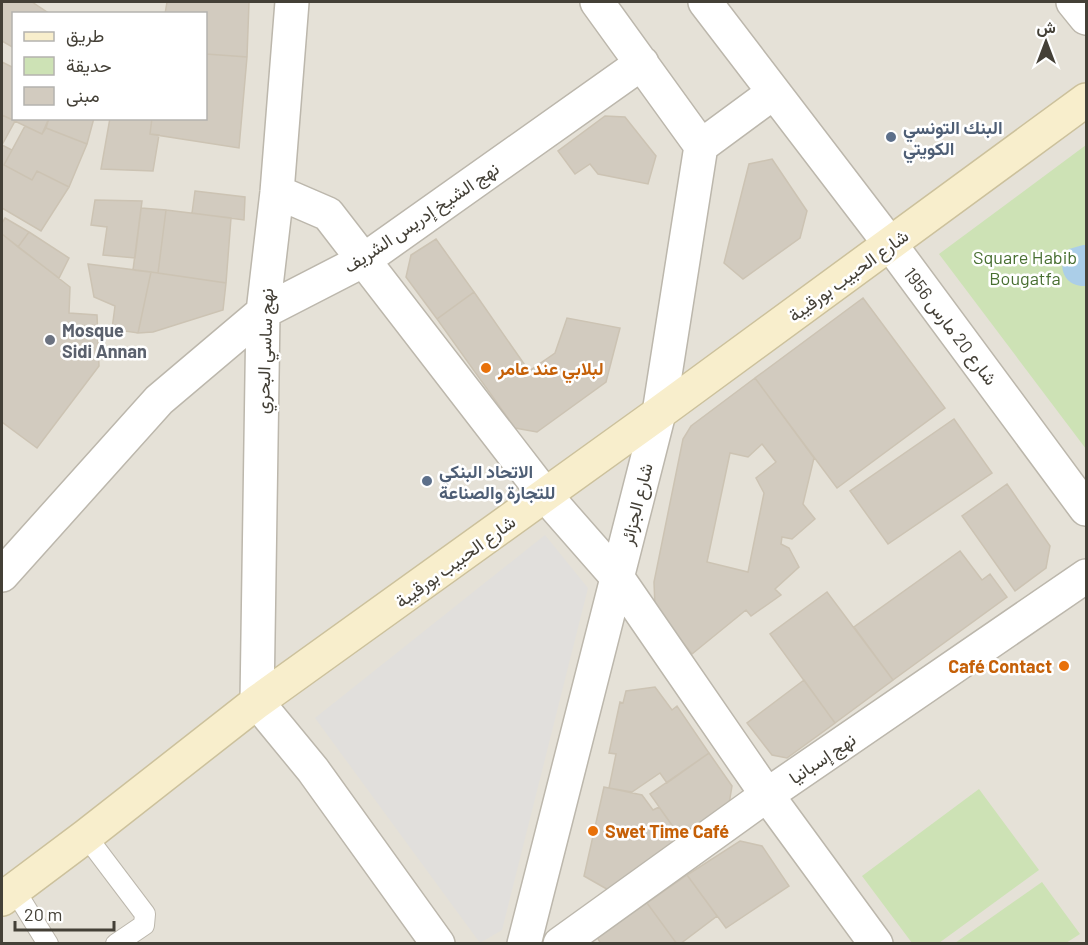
<svg xmlns="http://www.w3.org/2000/svg" width="1088" height="945" viewBox="0 0 1088 945" font-family="Barlow,Vazirmatn,sans-serif">
  <style>
    .residential { fill: #e5e1d7; fill-rule: evenodd }
    .green { fill: #cde2b5 }
    .parking { fill: #e1dfdc }
    .water { fill: #abcee8 }
    .building { fill: #d2cbbf; stroke: #ccc3b3; stroke-width: 1.5; fill-rule: evenodd }
    .lines { fill: none; stroke-linecap: round; stroke-linejoin: round }
    .service-casing { stroke: #bcb7ac; stroke-width: 22 }
    .minor-casing { stroke: #bcb7ac; stroke-width: 36 }
    .tertiary-casing { stroke: #bcb7ac; stroke-width: 36 }
    .secondary-casing { stroke: #ccc19c; stroke-width: 36 }
    .service { stroke: #fff; stroke-width: 20 }
    .minor { stroke: #fff; stroke-width: 33 }
    .tertiary { stroke: #fff; stroke-width: 33 }
    .secondary { stroke: #f8eecc; stroke-width: 33 }
    .service-dot { fill: #5c6f8a; stroke: #fff; stroke-width: 2 }
    .worship-dot { fill: #6b7280; stroke: #fff; stroke-width: 2 }
    .food-dot { fill: #e8710a; stroke: #fff; stroke-width: 2 }
    .labels { text-anchor: middle; dominant-baseline: central; stroke-width: 5; stroke-linejoin: round; paint-order: stroke }
    .service-label { font-size: 18px; font-weight: bold; fill: #4e5e75; stroke: #fff; text-anchor: start }
    .street-label { font-size: 18px; fill: #444037; stroke: #fff }
    .park-label { font-size: 18px; fill: #486f31; stroke: #fff }
    .worship-label { font-size: 18px; font-weight: bold; fill: #5b616d; stroke: #fff; text-anchor: start }
    .food-label { font-size: 18px; font-weight: bold; fill: #c56008; stroke: #fff; text-anchor: start }
  </style>
  <rect width="100%" height="100%" fill="#f2efe8"/>
  <!-- residential -->
  <path class="residential" d="M 2,2 L 1086,2 L 1086,943 L 2,944 ZM 14,14 L 206,14 L 206,118 L 14,118 Z"/>
  <!-- green -->
  <path class="green" d="M 1086,145 L 1086,449 L 939,254 Z
    M 979,789 L 1039,870 L 939,943 L 912,943 L 862,876 Z
    M 1042,882 L 1080,934 L 1066,943 L 955,943 Z"/>
  <!-- parking -->
  <path class="parking" d="M 545,535 L 588,588 L 502,930 L 480,943 L 315,718 Z"/>
  <!-- water -->
  <path class="water" d="M 1083,245 L 1086,245 L 1086,286 C 1064,288 1055,265 1069,249 Z"/>
  <!-- building -->
  <path class="building" d="M 2,2 L 32,2 L 50,14 L 14,14 L 14,48 L 2,41 Z
    M 167,2 L 249,2 L 247,57 L 206,54 L 206,14 L 165,14 Z
    M 206,54 L 247,57 L 239,148 L 150,134 L 152,118 L 206,118 Z
    M 2,62 L 14,68 L 14,118 L 49,118 L 42,134 L 2,115 Z
    M 2,115 L 15,121 L 2,145 Z
    M 605,116 L 625,117 L 656,156 L 648,184 L 598,174 L 590,164 L 575,174 L 558,151 Z
    M 49,118 L 94,118 L 87,144 L 46,128 Z
    M 110,118 L 152,118 L 150,134 L 159,135 L 153,171 L 101,169 Z
    M 25,126 L 42,134 L 46,128 L 87,144 L 69,187 L 37,171 L 32,180 L 4,165 Z
    M 2,145 L 12,150 L 4,165 L 32,180 L 37,171 L 69,187 L 41,231 L 2,208 Z
    M 772,159 L 807,211 L 800,238 L 743,279 L 724,263 L 749,164 Z
    M 195,191 L 245,197 L 244,220 L 192,213 Z
    M 95,200 L 142,201 L 135,258 L 103,255 L 107,227 L 91,225 Z
    M 141,208 L 166,210 L 158,273 L 133,270 Z
    M 166,210 L 231,218 L 226,283 L 158,273 Z
    M 5,218 L 29,232 L 18,247 L 2,234 L 2,223 Z
    M 29,232 L 69,258 L 59,278 L 18,247 Z
    M 2,234 L 70,287 L 69,313 L 97,315 L 99,366 L 37,448 L 2,422 Z
    M 436,239 L 474,292 L 437,319 L 406,277 L 411,255 Z
    M 88,264 L 151,272 L 138,333 L 112,329 L 115,306 L 94,297 Z
    M 151,272 L 226,283 L 223,310 L 153,332 L 138,333 Z
    M 474,292 L 529,371 L 555,353 L 567,318 L 620,328 L 606,382 L 537,432 L 515,428 L 437,319 Z
    M 863,298 L 945,408 L 837,488 L 755,378 Z
    M 755,378 L 814,458 L 803,504 L 815,519 L 792,539 L 782,537 L 781,544 L 789,548 L 799,567 L 775,589 L 781,595 L 751,616 L 746,610 L 692,654 L 655,607 L 654,582 L 683,439 L 691,426 ZM 762,444 L 776,462 L 756,478 L 764,493 L 748,572 L 707,562 L 730,453 L 748,457 Z
    M 954,419 L 992,473 L 888,544 L 850,491 Z
    M 1007,484 L 1050,546 L 1046,568 L 1015,591 L 962,516 Z
    M 960,551 L 982,580 L 990,574 L 1007,597 L 893,680 L 854,627 Z
    M 827,592 L 893,680 L 835,723 L 770,634 Z
    M 804,680 L 835,723 L 787,758 L 772,755 L 747,723 Z
    M 655,687 L 672,710 L 677,706 L 709,753 L 667,783 L 660,773 L 632,792 L 609,788 L 616,754 L 609,753 L 620,702 L 623,703 L 626,691 Z
    M 709,753 L 732,786 L 729,804 L 681,838 L 650,794 Z
    M 604,787 L 642,795 L 653,810 L 659,807 L 681,838 L 612,892 L 584,876 Z
    M 740,841 L 762,846 L 789,886 L 726,928 L 687,875 Z
    M 687,875 L 717,916 L 680,944 L 677,944 L 647,903 Z
    M 647,903 L 677,944 L 601,944 L 597,937 Z"/>
  <g class="lines">
    <!-- service casing -->
    <g class="service-casing">
      <path id="service" d="M 86,836 L 145,914 L 144,925 L 116,944
        M 14,889 L 48,944"/>
    </g>
    <!-- minor casing -->
    <g class="minor-casing">
      <path id="minor" d="M 292,2 L 277,192 L 263,312 L 257,702 L 313,770 L 438,944
        M 597,2 L 701,146
        M 705,2 L 890,244
        M 1073,2 L 1086,18
        M 277,192 L 328,214 L 545,495 L 617,577 L 767,795 L 876,944
        M 2,575 L 159,400 L 263,312 L 364,260 L 642,63
        M 524,944 L 659,413 L 701,146 L 773,93
        M 560,944 L 767,795 L 1086,576"/>
    </g>
    <!-- tertiary casing -->
    <g class="tertiary-casing">
      <path id="tertiary" d="M 890,244 L 1086,509"/>
    </g>
    <!-- secondary casing -->
    <g class="secondary-casing">
      <path id="secondary" d="M 2,899 L 86,836 L 257,702 L 659,413 L 1086,100"/>
    </g>
    <!-- service -->
    <use href="#service" class="service"/>
    <!-- minor -->
    <use href="#minor" class="minor"/>
    <!-- tertiary -->
    <use href="#tertiary" class="tertiary"/>
    <!-- secondary -->
    <use href="#secondary" class="secondary"/>
  </g>
  <!-- markers -->
  <g class="service-dot">
    <circle cx="891" cy="137" r="6"/>
    <circle cx="427" cy="481" r="6"/>
  </g>
  <circle class="worship-dot" cx="50" cy="340" r="6"/>
  <g class="food-dot">
    <circle cx="486" cy="368" r="6"/>
    <circle cx="1064" cy="666" r="6"/>
    <circle cx="593" cy="831" r="6"/>
  </g>
  <g class="labels">
    <!-- service labels -->
    <g class="service-label">
      <text x="903" y="127">البنك التونسي<tspan x="903" dy="21">الكويتي</tspan></text>
      <text x="439" y="471">الاتحاد البنكي<tspan x="439" dy="21">للتجارة والصناعة</tspan></text>
    </g>
    <!-- street labels -->
    <g class="street-label">
      <text transform="translate(421 217) rotate(-34)">نهج الشيخ إدريس الشريف</text>
      <text transform="translate(848 275) rotate(-36)">شارع الحبيب بورقيبة</text>
      <text transform="translate(951 326) rotate(53)">شارع 20 مارس 1956</text>
      <text transform="translate(264 351) rotate(-88)">نهج ساسي البحري</text>
      <text transform="translate(636 504) rotate(-76)">شارع الجزائر</text>
      <text transform="translate(455 561) rotate(-36)">شارع الحبيب بورقيبة</text>
      <text transform="translate(822 758) rotate(-34)">نهج إسبانيا</text>
    </g>
    <!-- park labels -->
    <g class="park-label">
      <text x="1025" y="257">Square Habib<tspan x="1025" dy="21">Bougatfa</tspan></text>
    </g>
    <!-- worship labels -->
    <g class="worship-label">
      <text x="62" y="330">Mosque<tspan x="62" dy="21">Sidi Annan</tspan></text>
    </g>
    <!-- food labels -->
    <g class="food-label">
      <text x="498" y="368">لبلابي عند عامر</text>
      <text x="1052" y="666" text-anchor="end">Café Contact</text>
      <text x="605" y="831">Swet Time Café</text>
    </g>
  </g>
  <!-- border -->
  <rect width="1088" height="945" fill="none" stroke="#444037" stroke-width="6"/>
  <!-- legend -->
  <rect x="12" y="12" width="195" height="108" fill="#ffffff" stroke="#b4b3af" stroke-width="1.5"/>
  <rect x="24" y="32" width="30" height="9" fill="#f8eecc" stroke="#b4b3af" stroke-width="1.5"/>
  <text x="66" y="42" font-size="18" fill="#444037">طريق</text>
  <rect x="24" y="57" width="30" height="18" fill="#cde2b5" stroke="#b4b3af" stroke-width="1.5"/>
  <text x="66" y="72" font-size="18" fill="#444037">حديقة</text>
  <rect x="24" y="87" width="30" height="18" fill="#d2cbbf" stroke="#b4b3af" stroke-width="1.5"/>
  <text x="66" y="102" font-size="18" fill="#444037">مبنى</text>
  <!-- north arrow -->
  <g transform="translate(1046 42)" stroke="#ffffff" stroke-width="4.5" paint-order="stroke">
  <path d="M0-4.5L10 22L0 15L-10 22Z" fill="#444037"/>
  <text y="-9" font-size="16" font-weight="bold" text-anchor="middle" fill="#444037">ش</text>
  </g>
  <!-- scale -->
  <path d="M15 921v9h99v-9" fill="none" stroke="#444037" stroke-width="3"/>
  <text x="24" y="921" font-size="18" fill="#444037" stroke="#ffffff" stroke-width="4.5" paint-order="stroke">20 m</text>
</svg>
